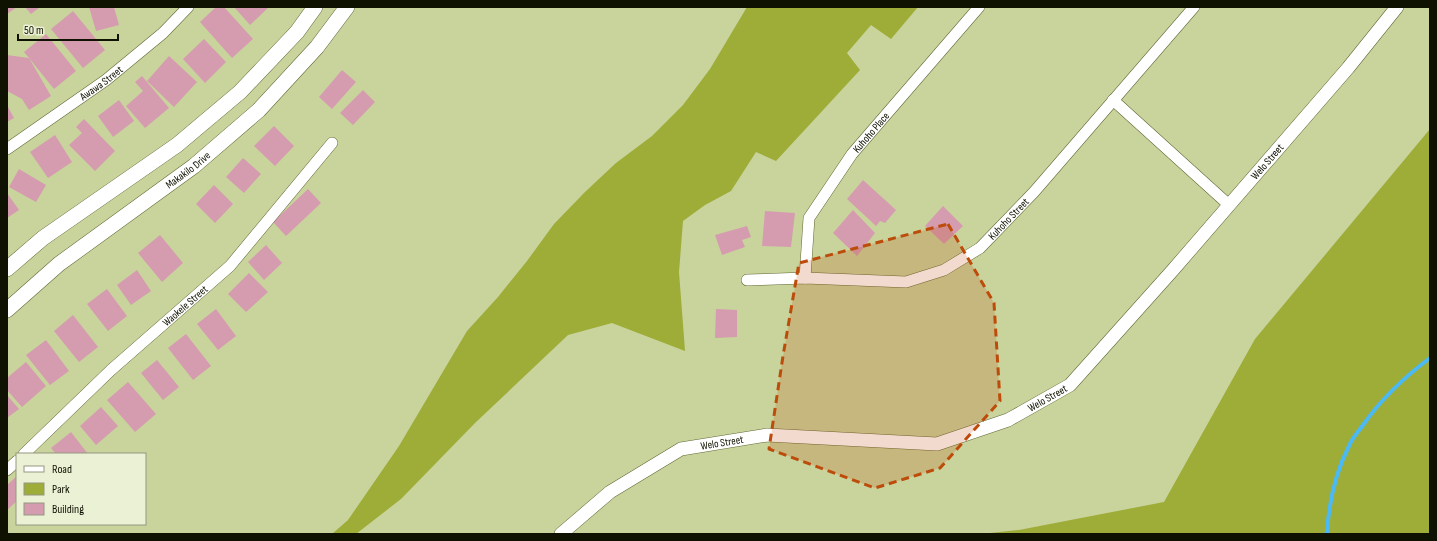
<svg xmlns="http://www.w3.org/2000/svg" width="1437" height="541" viewBox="0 0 1437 541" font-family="'Sofia Sans Condensed',sans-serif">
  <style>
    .green { fill: #9eac38 }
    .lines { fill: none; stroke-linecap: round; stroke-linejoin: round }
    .stream { stroke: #4bb9f4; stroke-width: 4 }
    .building { fill: #d59cb0 }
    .minor-casing { stroke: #616835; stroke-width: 12 }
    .tertiary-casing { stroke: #616835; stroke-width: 14 }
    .secondary-casing { stroke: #616835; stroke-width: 16 }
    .minor { stroke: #fff; stroke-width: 11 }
    .tertiary { stroke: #fff; stroke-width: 13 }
    .secondary { stroke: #fff; stroke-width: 15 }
    .marked { fill: #bd4b0a; fill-opacity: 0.2; stroke: #bd4b0a; stroke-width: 3; stroke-dasharray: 8 5; stroke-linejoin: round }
    .labels { text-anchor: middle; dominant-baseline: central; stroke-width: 3; stroke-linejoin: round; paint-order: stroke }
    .street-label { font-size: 11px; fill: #101201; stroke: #ebf1d5 }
  </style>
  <rect width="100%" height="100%" fill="#c9d39c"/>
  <!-- green -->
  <path class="green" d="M 747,7 L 918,7 L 891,39 L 871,25 L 847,53 L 860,70 L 776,161 L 756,152 L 731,191 L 705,205 L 683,221 L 679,272 L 685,351 L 612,323 L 568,335 L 475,423 L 401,499 L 356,534 L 332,534 L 348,520 L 399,446 L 467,331 L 498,297 L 527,261 L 554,224 L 585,192 L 616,163 L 652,136 L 683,105 L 710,69 Z
    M 1430,129 L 1430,534 L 981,534 L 1019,530 L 1164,502 L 1255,339 Z"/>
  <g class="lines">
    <!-- stream -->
    <path class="stream" d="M 1326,534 L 1327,532 C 1329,503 1336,471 1349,446 C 1352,438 1358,432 1363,425 C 1382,398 1403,378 1430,358"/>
  </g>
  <!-- building -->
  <path class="building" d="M 7,7 L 17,7 L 7,14 Z
    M 25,7 L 40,7 L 31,14 Z
    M 89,7 L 114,7 L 119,25 L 96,31 Z
    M 216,7 L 224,7 L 253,39 L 232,58 L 200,22 Z
    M 234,7 L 269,7 L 250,25 Z
    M 73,11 L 105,50 L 83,68 L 51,29 Z
    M 46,34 L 76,71 L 54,89 L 29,58 L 51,96 L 29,110 L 22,99 L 7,91 L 7,55 L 29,58 L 24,52 Z
    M 204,39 L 226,62 L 205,83 L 183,59 Z
    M 169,56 L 197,82 L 174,107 L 147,81 Z
    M 342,70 L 356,82 L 332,109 L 319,97 Z
    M 142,76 L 169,108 L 145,128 L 126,106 L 143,91 L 135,82 Z
    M 363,90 L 375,102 L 353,125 L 340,113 Z
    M 119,100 L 134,121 L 113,137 L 98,116 Z
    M 7,105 L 14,118 L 7,122 Z
    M 84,119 L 115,151 L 95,171 L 69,145 L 82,133 L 76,127 Z
    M 274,126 L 294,146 L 275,166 L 254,146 Z
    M 55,135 L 72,162 L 48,178 L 30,152 Z
    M 243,158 L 261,174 L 244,193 L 226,177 Z
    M 19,169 L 46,185 L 36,202 L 9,187 Z
    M 863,180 L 896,210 L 885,223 L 880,221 L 876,226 L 847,199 Z
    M 214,185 L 233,204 L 215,223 L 196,204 Z
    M 308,189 L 321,203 L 286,236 L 273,222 Z
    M 7,193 L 19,210 L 7,218 Z
    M 943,206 L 963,226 L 944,244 L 925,226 Z
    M 853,210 L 875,233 L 857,256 L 833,233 Z
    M 765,211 L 795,213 L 791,247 L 762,246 Z
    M 747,226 L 751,237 L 742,240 L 745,247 L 722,255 L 715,235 Z
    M 160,235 L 183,263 L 162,282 L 138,253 Z
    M 266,245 L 282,263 L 264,280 L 248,262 Z
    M 137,270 L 151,291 L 131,305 L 117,285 Z
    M 249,273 L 268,292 L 246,312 L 228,294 Z
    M 107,289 L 127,316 L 108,331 L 87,304 Z
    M 216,309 L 236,336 L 218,350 L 197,324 Z
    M 716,309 L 737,310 L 737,337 L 715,338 Z
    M 73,315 L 98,347 L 79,362 L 54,331 Z
    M 186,334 L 211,366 L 193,380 L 168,348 Z
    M 46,340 L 69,371 L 50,385 L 26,355 Z
    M 157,360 L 179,387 L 163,400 L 141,373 Z
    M 26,362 L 46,386 L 22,407 L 7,390 L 7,378 Z
    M 128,382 L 156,414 L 135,432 L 107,400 Z
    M 7,395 L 19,409 L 7,418 Z
    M 101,407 L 118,426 L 96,445 L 80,426 Z
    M 71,432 L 88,454 L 56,454 L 51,448 Z
    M 17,476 L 17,501 L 7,510 L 7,485 Z"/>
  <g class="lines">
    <!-- minor casing -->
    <g class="minor-casing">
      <g id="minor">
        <path d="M 1113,100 L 1229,205"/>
        <path id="s1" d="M 7,149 L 106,80 L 163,33 L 188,7"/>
        <path id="s2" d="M 805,278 L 809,218 L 852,154 L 979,7"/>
        <path id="s3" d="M 747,280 L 805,278 L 906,282 L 944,270 L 980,248 L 1034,192 L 1194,7"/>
        <path id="s4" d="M 24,454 L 111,370 L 230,266 L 332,143"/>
        <path d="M 7,470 L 17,461"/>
      </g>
    </g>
    <!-- tertiary casing -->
    <g class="tertiary-casing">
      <g id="tertiary">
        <path id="s5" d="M 561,534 L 610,492 L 681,449 L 767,435 L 937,444 L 1008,420 L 1070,385 L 1172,271 L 1348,68 L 1397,7"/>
      </g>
    </g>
    <!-- secondary casing -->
    <g class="secondary-casing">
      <g id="secondary">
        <path d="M 7,269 L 43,238 L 177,145 L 240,92 L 297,32 L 315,7"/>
        <path id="s6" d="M 7,310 L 59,264 L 194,166 L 259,110 L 317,47 L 347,7"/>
      </g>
    </g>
    <!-- minor -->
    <use href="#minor" class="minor"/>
    <!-- tertiary -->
    <use href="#tertiary" class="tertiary"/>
    <!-- secondary -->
    <use href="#secondary" class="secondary"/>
  </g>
  <!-- marked area -->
  <path class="marked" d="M 948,224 L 994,303 L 1000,401 L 940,468 L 875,488 L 769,449 L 783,356 L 799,263 Z"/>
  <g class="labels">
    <!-- street labels -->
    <g class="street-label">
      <text stroke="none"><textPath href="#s1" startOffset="115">Awawa Street</textPath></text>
      <text stroke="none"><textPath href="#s2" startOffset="166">Kuhoho Place</textPath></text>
      <text stroke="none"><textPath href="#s5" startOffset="849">Welo Street</textPath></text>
      <text stroke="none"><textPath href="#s6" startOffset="229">Makakilo Drive</textPath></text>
      <text stroke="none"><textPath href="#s3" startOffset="282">Kuhoho Street</textPath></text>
      <text stroke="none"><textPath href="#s4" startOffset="219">Waokele Street</textPath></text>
      <text stroke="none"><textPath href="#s5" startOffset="525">Welo Street</textPath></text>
      <text stroke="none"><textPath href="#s5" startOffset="189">Welo Street</textPath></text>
    </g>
  </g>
  <!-- border -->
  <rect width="1437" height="541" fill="none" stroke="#101201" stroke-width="16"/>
  <!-- legend -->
  <rect x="16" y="453" width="130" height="72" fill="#ebf1d5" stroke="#939880"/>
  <rect x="24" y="466" width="20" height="6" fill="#ffffff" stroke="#939880"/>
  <text x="52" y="473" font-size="12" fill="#101201">Road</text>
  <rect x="24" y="483" width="20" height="12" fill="#9eac38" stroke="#939880"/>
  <text x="52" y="493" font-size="12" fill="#101201">Park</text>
  <rect x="24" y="503" width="20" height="12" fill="#d59cb0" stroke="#939880"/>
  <text x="52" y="513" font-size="12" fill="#101201">Building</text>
  <!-- scale -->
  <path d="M18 34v6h100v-6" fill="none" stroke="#101201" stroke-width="2"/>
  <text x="24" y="34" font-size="12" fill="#101201" stroke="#ebf1d5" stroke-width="3" paint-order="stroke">50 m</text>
</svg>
